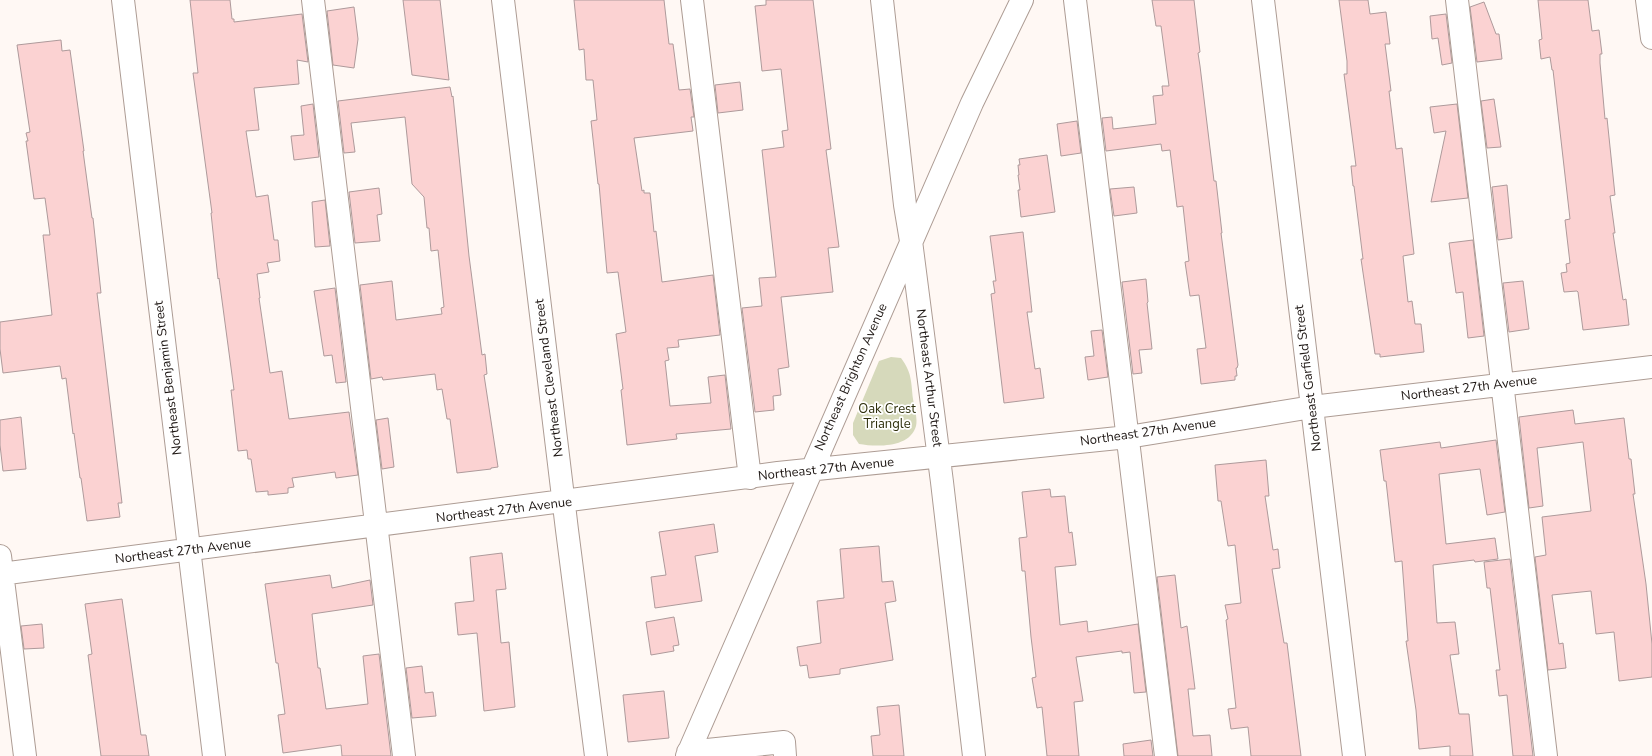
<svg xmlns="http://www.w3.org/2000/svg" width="1652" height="756" viewBox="0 0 1652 756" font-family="'Nunito Sans',sans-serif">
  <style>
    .green { fill: #d6d9bb }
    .building { fill: #fbd2d2; stroke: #ae9a9b }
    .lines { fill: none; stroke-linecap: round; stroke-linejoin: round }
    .minor-casing { stroke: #ad9c94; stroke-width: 24 }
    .minor { stroke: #fff; stroke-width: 22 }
    .labels { text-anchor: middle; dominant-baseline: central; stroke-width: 3.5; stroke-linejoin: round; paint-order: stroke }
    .street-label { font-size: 13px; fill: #1d1613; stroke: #fff }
    .park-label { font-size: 13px; fill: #2f300d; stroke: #fff }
  </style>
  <rect width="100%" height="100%" fill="#fff8f4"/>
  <!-- green -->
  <path class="green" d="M 891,357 L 901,358 C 912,373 911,381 913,399 C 914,407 918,419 916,426 C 910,448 877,447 859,444 L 853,435 L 853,423 L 879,361 Z"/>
  <!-- building -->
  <path class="building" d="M 190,0 L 230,0 L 232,19 L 234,19 L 234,22 L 302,14 L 308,62 L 297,60 L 299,84 L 254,88 L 259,130 L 246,131 L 256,197 L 268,195 L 274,240 L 278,240 L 280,261 L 267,263 L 269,272 L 257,274 L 260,298 L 259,298 L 270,373 L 282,371 L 289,419 L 349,412 L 358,475 L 336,478 L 335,472 L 292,478 L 294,487 L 288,488 L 288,493 L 268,495 L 268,491 L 256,492 L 251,459 L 248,459 L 247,450 L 238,451 L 231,390 L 234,390 L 219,278 L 218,279 L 211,213 L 212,213 L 193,73 L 198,73 Z
    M 403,0 L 440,0 L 449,80 L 412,75 Z
    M 574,0 L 664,0 L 669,44 L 673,44 L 679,90 L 690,89 L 694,117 L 691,117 L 693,131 L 634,138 L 642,191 L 644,190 L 644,193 L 650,193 L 654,232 L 656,231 L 662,282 L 713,275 L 720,335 L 678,340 L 679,347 L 667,348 L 669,360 L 665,361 L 670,406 L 711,403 L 708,377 L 725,375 L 731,429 L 676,434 L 677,439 L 627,445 L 621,390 L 623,389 L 616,334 L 626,332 L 618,272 L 607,273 L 599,184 L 598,184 L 591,121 L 597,120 L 593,80 L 586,80 L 584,49 L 579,50 Z
    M 766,0 L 813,0 L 831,149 L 826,150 L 839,247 L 828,248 L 833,292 L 781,297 L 789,367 L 778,369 L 781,395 L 773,396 L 774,410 L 755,412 L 742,308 L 762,306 L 759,278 L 776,277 L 762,150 L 784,147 L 782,131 L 788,130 L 781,69 L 762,71 L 755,6 L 766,5 Z
    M 1152,0 L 1194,0 L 1200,52 L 1198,53 L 1200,66 L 1214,181 L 1216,181 L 1222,233 L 1221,233 L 1238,365 L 1237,368 L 1236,368 L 1237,376 L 1235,376 L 1235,380 L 1201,384 L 1197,349 L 1206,348 L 1199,295 L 1190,296 L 1185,262 L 1189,261 L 1183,206 L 1177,207 L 1170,150 L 1162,151 L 1161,144 L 1106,151 L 1102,118 L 1112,117 L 1113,129 L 1156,124 L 1153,96 L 1163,95 L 1162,86 L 1169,86 L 1161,26 L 1156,26 Z
    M 1339,0 L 1368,0 L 1370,14 L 1386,12 L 1390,44 L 1385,44 L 1391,91 L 1389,91 L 1396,149 L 1402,148 L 1414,254 L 1403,256 L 1408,302 L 1412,301 L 1415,324 L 1421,324 L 1424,352 L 1380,357 L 1380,354 L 1375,354 L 1361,259 L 1363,259 L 1354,186 L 1353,186 L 1351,166 L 1356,166 L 1344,74 L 1347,74 L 1347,61 Z
    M 1538,0 L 1588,0 L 1592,31 L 1599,30 L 1602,54 L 1600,54 L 1600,63 L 1605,119 L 1607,118 L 1615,195 L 1610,196 L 1615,233 L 1613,233 L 1623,300 L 1626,299 L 1629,325 L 1583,330 L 1578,292 L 1577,291 L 1564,292 L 1561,273 L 1567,272 L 1566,264 L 1570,263 L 1565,220 L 1570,219 L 1553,70 L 1552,70 L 1550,57 L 1541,59 L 1539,40 L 1542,39 Z
    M 1484,2 L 1496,34 L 1499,34 L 1502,59 L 1477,62 L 1470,7 Z
    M 354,7 L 358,39 L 354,68 L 333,65 L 327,11 Z
    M 1446,14 L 1452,63 L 1442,65 L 1438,38 L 1432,39 L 1430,16 Z
    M 61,40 L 62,51 L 70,50 L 84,151 L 83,151 L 92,218 L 93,218 L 101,293 L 97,293 L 122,503 L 118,503 L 120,517 L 87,521 L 81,478 L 80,478 L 74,433 L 73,434 L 66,378 L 62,379 L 60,366 L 3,373 L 0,349 L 0,322 L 52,315 L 43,235 L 50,235 L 45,198 L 34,199 L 26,141 L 28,141 L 26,133 L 30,132 L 17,45 Z
    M 740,82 L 743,110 L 718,113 L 715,85 Z
    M 450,87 L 452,97 L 453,96 L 469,256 L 482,355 L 485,354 L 487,374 L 484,375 L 498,467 L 491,468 L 491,469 L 457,473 L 450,419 L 447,419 L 442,389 L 437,390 L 435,374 L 383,380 L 382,377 L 371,379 L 360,285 L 392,281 L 396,320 L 442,314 L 441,308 L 444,307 L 438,250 L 431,251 L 429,228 L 427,228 L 424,197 L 412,184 L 405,117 L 351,123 L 355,152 L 344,153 L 338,101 Z
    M 1494,99 L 1501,147 L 1487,148 L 1481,101 Z
    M 313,104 L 319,157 L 294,160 L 291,136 L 304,135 L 301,106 Z
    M 1457,104 L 1468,198 L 1431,202 L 1446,131 L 1434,133 L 1430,107 Z
    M 1077,121 L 1081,153 L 1061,156 L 1057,124 Z
    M 1047,155 L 1055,212 L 1021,217 L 1018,190 L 1020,190 L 1018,175 L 1019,175 L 1018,165 L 1020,165 L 1019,159 Z
    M 1507,185 L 1512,238 L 1498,240 L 1492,187 Z
    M 1134,187 L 1137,213 L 1114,216 L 1110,189 Z
    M 379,188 L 382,214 L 377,215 L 380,241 L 355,243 L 349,192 Z
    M 325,200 L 330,246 L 315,247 L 312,202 Z
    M 1023,232 L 1032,312 L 1027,312 L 1035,369 L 1040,368 L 1044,398 L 1004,403 L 991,294 L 995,293 L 993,281 L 996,281 L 990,236 Z
    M 1473,240 L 1484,336 L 1468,338 L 1463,292 L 1456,293 L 1449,243 Z
    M 1146,279 L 1148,302 L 1147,303 L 1152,349 L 1139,350 L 1142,373 L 1133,374 L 1122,282 Z
    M 1523,281 L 1529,329 L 1509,332 L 1503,283 Z
    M 335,288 L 346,382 L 336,383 L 332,355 L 324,356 L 314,291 Z
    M 1102,330 L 1108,377 L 1088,380 L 1085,357 L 1094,356 L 1091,331 Z
    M 1573,410 L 1575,424 L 1624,418 L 1629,459 L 1631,459 L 1635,494 L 1633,494 L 1646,584 L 1652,644 L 1652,677 L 1619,681 L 1614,632 L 1596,634 L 1591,591 L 1552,595 L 1559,644 L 1563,643 L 1566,668 L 1548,670 L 1535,557 L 1546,555 L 1542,517 L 1591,511 L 1583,442 L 1537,448 L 1543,506 L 1529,508 L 1519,417 Z
    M 21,417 L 26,469 L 3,471 L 0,445 L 0,420 Z
    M 388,418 L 394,467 L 382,469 L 376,420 Z
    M 1496,440 L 1505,512 L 1487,515 L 1480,469 L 1439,474 L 1446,544 L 1495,538 L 1498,559 L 1475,562 L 1474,560 L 1433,565 L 1437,623 L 1455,622 L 1459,654 L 1450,655 L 1459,714 L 1469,714 L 1473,756 L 1450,756 L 1450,746 L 1419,749 L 1416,710 L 1406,641 L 1408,641 L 1402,561 L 1395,562 L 1386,481 L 1384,481 L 1380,450 L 1440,442 L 1441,448 Z
    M 1266,460 L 1269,496 L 1265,496 L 1273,550 L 1278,549 L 1280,568 L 1272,569 L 1284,643 L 1287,643 L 1301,756 L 1251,756 L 1248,727 L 1231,729 L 1228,709 L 1236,708 L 1226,620 L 1228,619 L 1225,605 L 1241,603 L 1235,545 L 1228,546 L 1221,501 L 1218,501 L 1215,465 Z
    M 1050,489 L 1051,497 L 1065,496 L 1069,533 L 1072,532 L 1076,565 L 1055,567 L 1060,625 L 1087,621 L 1088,632 L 1138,624 L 1146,692 L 1134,693 L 1130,652 L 1122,653 L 1122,651 L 1076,657 L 1083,701 L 1074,702 L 1079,756 L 1047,756 L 1042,707 L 1037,708 L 1032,678 L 1036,677 L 1031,637 L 1025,571 L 1022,571 L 1019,538 L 1027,537 L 1022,492 Z
    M 714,524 L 718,552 L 695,556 L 702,601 L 655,608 L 651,577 L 666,575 L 659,532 Z
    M 879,546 L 882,582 L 893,581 L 896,601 L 885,603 L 893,660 L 840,669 L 840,674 L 809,678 L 807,665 L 800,666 L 797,647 L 821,643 L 817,601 L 844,598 L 840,549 Z
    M 502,553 L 506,589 L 496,590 L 501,643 L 509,642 L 515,707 L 484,711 L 477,633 L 458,635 L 455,603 L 474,601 L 470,557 Z
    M 1510,559 L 1533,756 L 1513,756 L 1507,695 L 1499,696 L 1496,670 L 1500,670 L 1490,588 L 1487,588 L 1484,562 Z
    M 330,575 L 332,588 L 370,580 L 373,605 L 312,614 L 318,668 L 320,668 L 326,709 L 368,704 L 363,656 L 379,654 L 391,756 L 342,756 L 341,745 L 283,753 L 278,715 L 285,714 L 278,663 L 276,663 L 265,584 Z
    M 1175,575 L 1181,628 L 1187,626 L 1195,689 L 1188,689 L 1193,736 L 1210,735 L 1212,756 L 1178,756 L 1157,577 Z
    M 122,599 L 141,735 L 146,735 L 149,756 L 101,756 L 88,655 L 92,654 L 85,604 Z
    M 674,617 L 679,645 L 673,646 L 674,651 L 651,655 L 646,622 Z
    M 42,624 L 44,648 L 24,649 L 21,626 Z
    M 422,666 L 425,693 L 433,692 L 436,716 L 412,718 L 406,668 Z
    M 664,691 L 669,738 L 628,742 L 623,695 Z
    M 899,705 L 904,756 L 873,756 L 871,736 L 880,735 L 877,707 Z
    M 1151,740 L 1153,756 L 1124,756 L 1123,744 Z"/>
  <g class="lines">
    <!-- minor casing -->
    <g class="minor-casing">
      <path id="minor" d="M 123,0 L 214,756
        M 313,0 L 404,756
        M 503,0 L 567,530 L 596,756
        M 692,0 L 750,478
        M 882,0 L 905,205 L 911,241 L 942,482 L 974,756
        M 1075,0 L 1166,756
        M 1263,0 L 1354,756
        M 1457,0 L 1546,756
        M 1647,0 L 1652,38
        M 0,556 L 25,756
        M 0,574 L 778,473 L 1128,437 L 1312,407 L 1652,367
        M 688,752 L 784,742 L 785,756
        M 687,756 L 972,103 L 1022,0"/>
    </g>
    <!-- minor -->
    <use href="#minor" class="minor"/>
  </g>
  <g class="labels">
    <!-- street labels -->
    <g class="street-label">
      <text transform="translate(851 377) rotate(-66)">Northeast Brighton Avenue</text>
      <text transform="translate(168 378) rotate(-97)">Northeast Benjamin Street</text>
      <text transform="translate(549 378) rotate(-97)">Northeast Cleveland Street</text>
      <text transform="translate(929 378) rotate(83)">Northeast Arthur Street</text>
      <text transform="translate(1308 378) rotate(-97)">Northeast Garfield Street</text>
      <text transform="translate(1469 388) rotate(-7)">Northeast 27th Avenue</text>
      <text transform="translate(1148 432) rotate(-8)">Northeast 27th Avenue</text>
      <text transform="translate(826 469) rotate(-6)">Northeast 27th Avenue</text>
      <text transform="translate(504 510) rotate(-7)">Northeast 27th Avenue</text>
      <text transform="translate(183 551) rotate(-7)">Northeast 27th Avenue</text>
    </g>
    <!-- park labels -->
    <g class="park-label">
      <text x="887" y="409">Oak Crest<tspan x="887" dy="15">Triangle</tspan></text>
    </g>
  </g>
</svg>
